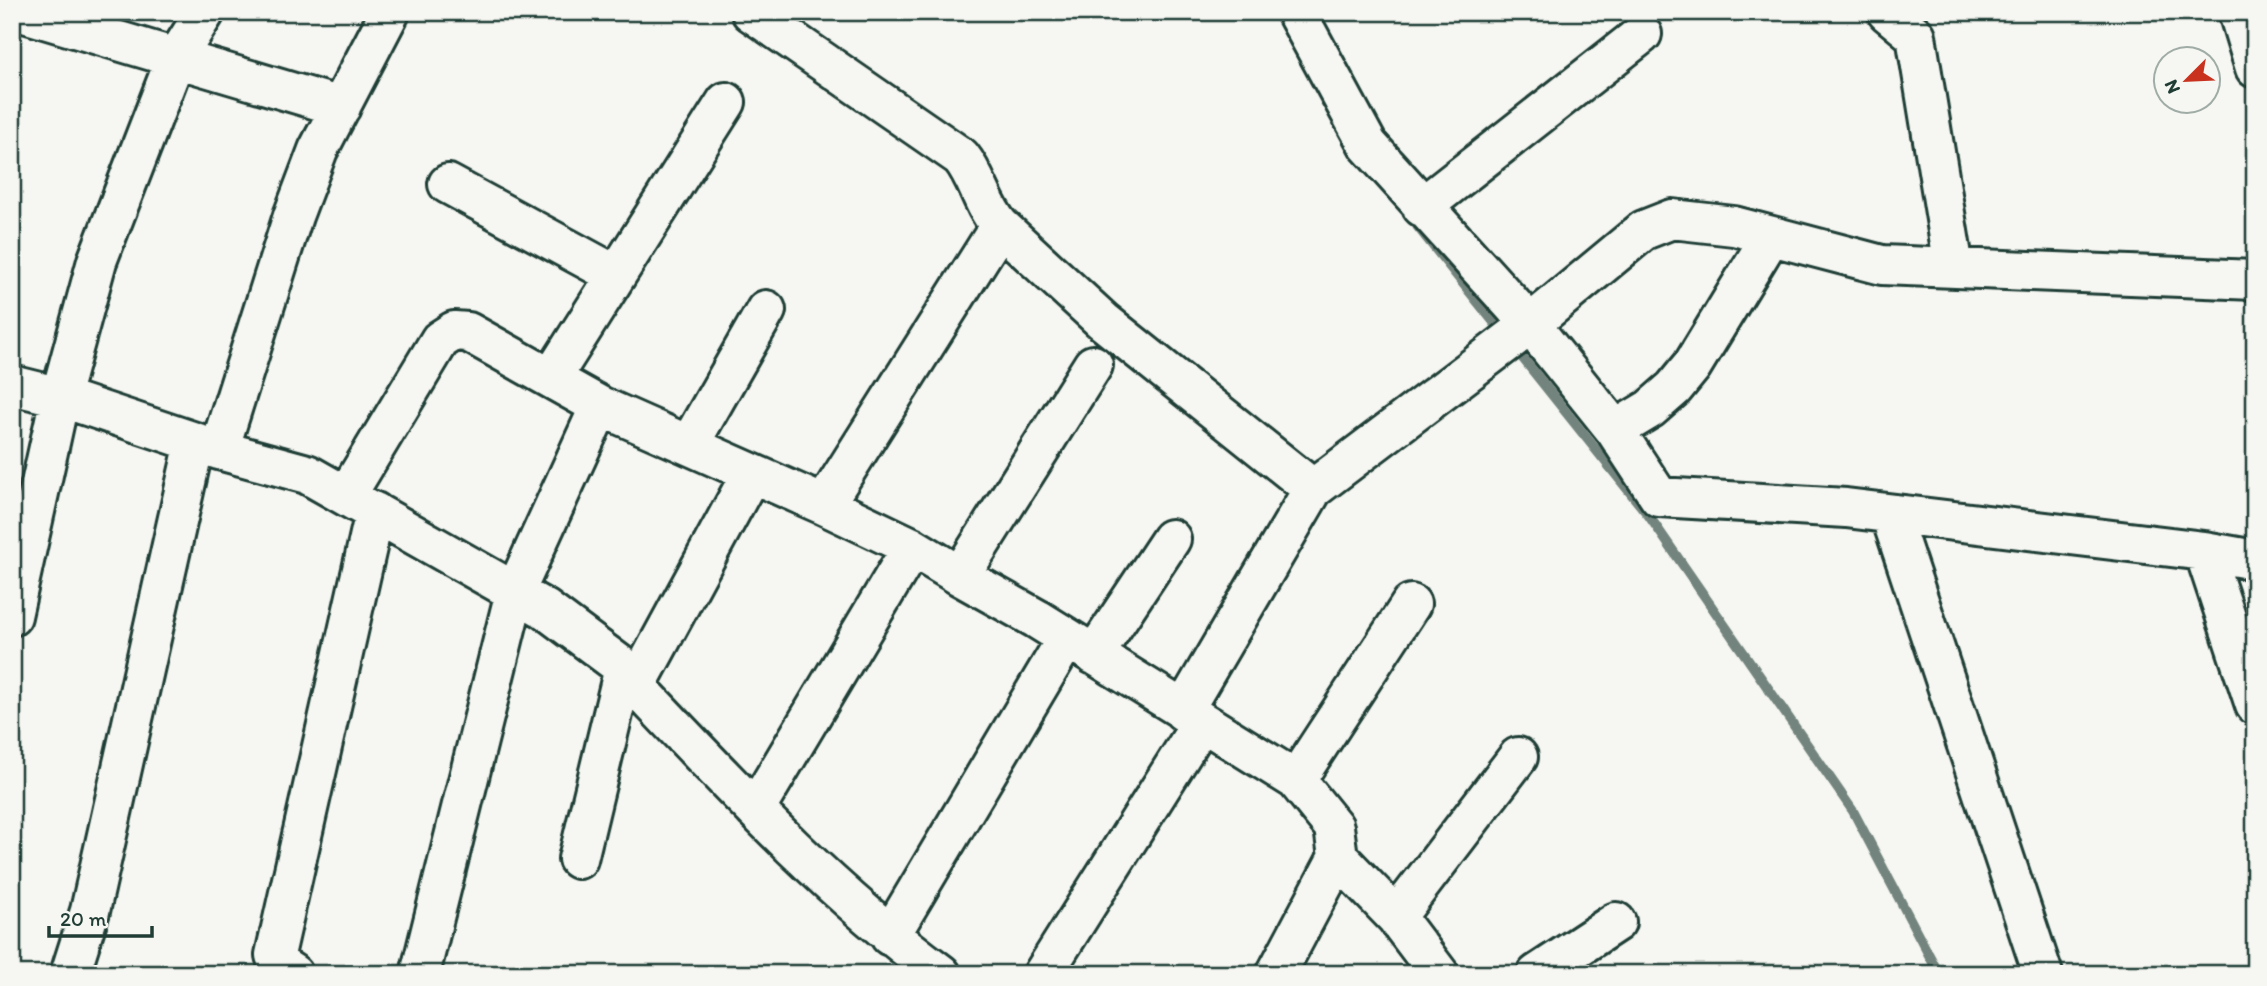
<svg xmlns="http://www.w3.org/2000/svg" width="2267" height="986" viewBox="0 0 2267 986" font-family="Itim,sans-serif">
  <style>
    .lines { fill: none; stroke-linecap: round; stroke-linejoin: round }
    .stream { stroke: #72847d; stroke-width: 10 }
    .minor-casing { stroke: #1f3d34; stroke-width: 44 }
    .minor { stroke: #f6f6f2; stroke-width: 38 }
  </style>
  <rect width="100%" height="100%" fill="#f6f6f2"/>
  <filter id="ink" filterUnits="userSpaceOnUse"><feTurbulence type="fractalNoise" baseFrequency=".0143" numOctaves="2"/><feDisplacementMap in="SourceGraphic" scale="14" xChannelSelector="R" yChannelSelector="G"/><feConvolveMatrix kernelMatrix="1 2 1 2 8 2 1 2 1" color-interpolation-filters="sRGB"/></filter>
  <g filter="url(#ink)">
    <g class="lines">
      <!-- stream -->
      <path class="stream" d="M 1417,226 L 1649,516 L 1853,811 L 1939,974"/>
      <!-- minor casing -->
      <g class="minor-casing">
        <path id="minor" d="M 21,12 L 341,107
          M 751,12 L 961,157 C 978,178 982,205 1000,226 L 1103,321 L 1313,489 L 1522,331 L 1644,230 L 1672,219 L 1734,226 L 1882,265 L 2255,280
          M 1296,12 L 1368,145 L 1530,324 L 1615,430 L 1659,497 L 1846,508 L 2204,551 L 2255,560
          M 1887,12 L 1916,36 L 1954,268
          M 2238,12 L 2255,68
          M 448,184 L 616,275
          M 1422,207 L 1642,34
          M 1093,365 L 960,576 L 1037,619 L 1296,780 L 1334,827 L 1338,857 L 1276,974
          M 552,377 L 726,102
          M 12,385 L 60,397 L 219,450 L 307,474 L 545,609 L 624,668 L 636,686 C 732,787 828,891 941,974
          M 1615,430 L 1650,409 L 1674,388 L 1692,366 L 1771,236
          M 689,445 L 766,310
          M 219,450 L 293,216 L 318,150 L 390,12
          M 346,496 L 440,340 L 454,331 L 468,332 L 600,406 L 824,505 L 912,547 L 960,576
          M 824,505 L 1000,226
          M 1890,514 L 2043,974
          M 2204,551 L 2255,705
          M 12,616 L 60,397 L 97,261 L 175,60 L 205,12
          M 1094,655 L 1171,539
          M 636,686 L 751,474
          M 1183,711 L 1313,489
          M 1296,780 L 1411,604
          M 755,810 L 912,547
          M 1338,857 L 1396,917 L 1439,974
          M 578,859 L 624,668
          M 1396,917 L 1518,757
          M 890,936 L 1067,638
          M 70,974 L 90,911 L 195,442
          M 293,974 L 278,964 L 275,955 L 375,512
          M 420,974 L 515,592 L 600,406
          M 1043,974 L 1202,722
          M 1537,974 L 1616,922"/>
      </g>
      <!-- minor -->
      <use href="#minor" class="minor"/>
    </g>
  </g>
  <!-- margin -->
  <rect width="2267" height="986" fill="none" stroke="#f6f6f2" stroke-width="42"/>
  <rect x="21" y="21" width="2225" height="944" fill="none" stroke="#1f3d34" stroke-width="2.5" filter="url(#ink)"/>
  <!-- north arrow -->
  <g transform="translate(2187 80) rotate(246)"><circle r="33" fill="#f6f6f2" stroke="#a0aca6" stroke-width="2"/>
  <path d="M0-5L12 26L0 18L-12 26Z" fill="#c8321e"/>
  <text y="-10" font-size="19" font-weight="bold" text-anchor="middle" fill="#1f3d34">N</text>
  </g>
  <!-- scale -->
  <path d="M49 926v10h103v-10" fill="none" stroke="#1f3d34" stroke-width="3.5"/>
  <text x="60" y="926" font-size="21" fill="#1f3d34" stroke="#f6f6f2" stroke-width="5" paint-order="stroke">20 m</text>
</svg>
